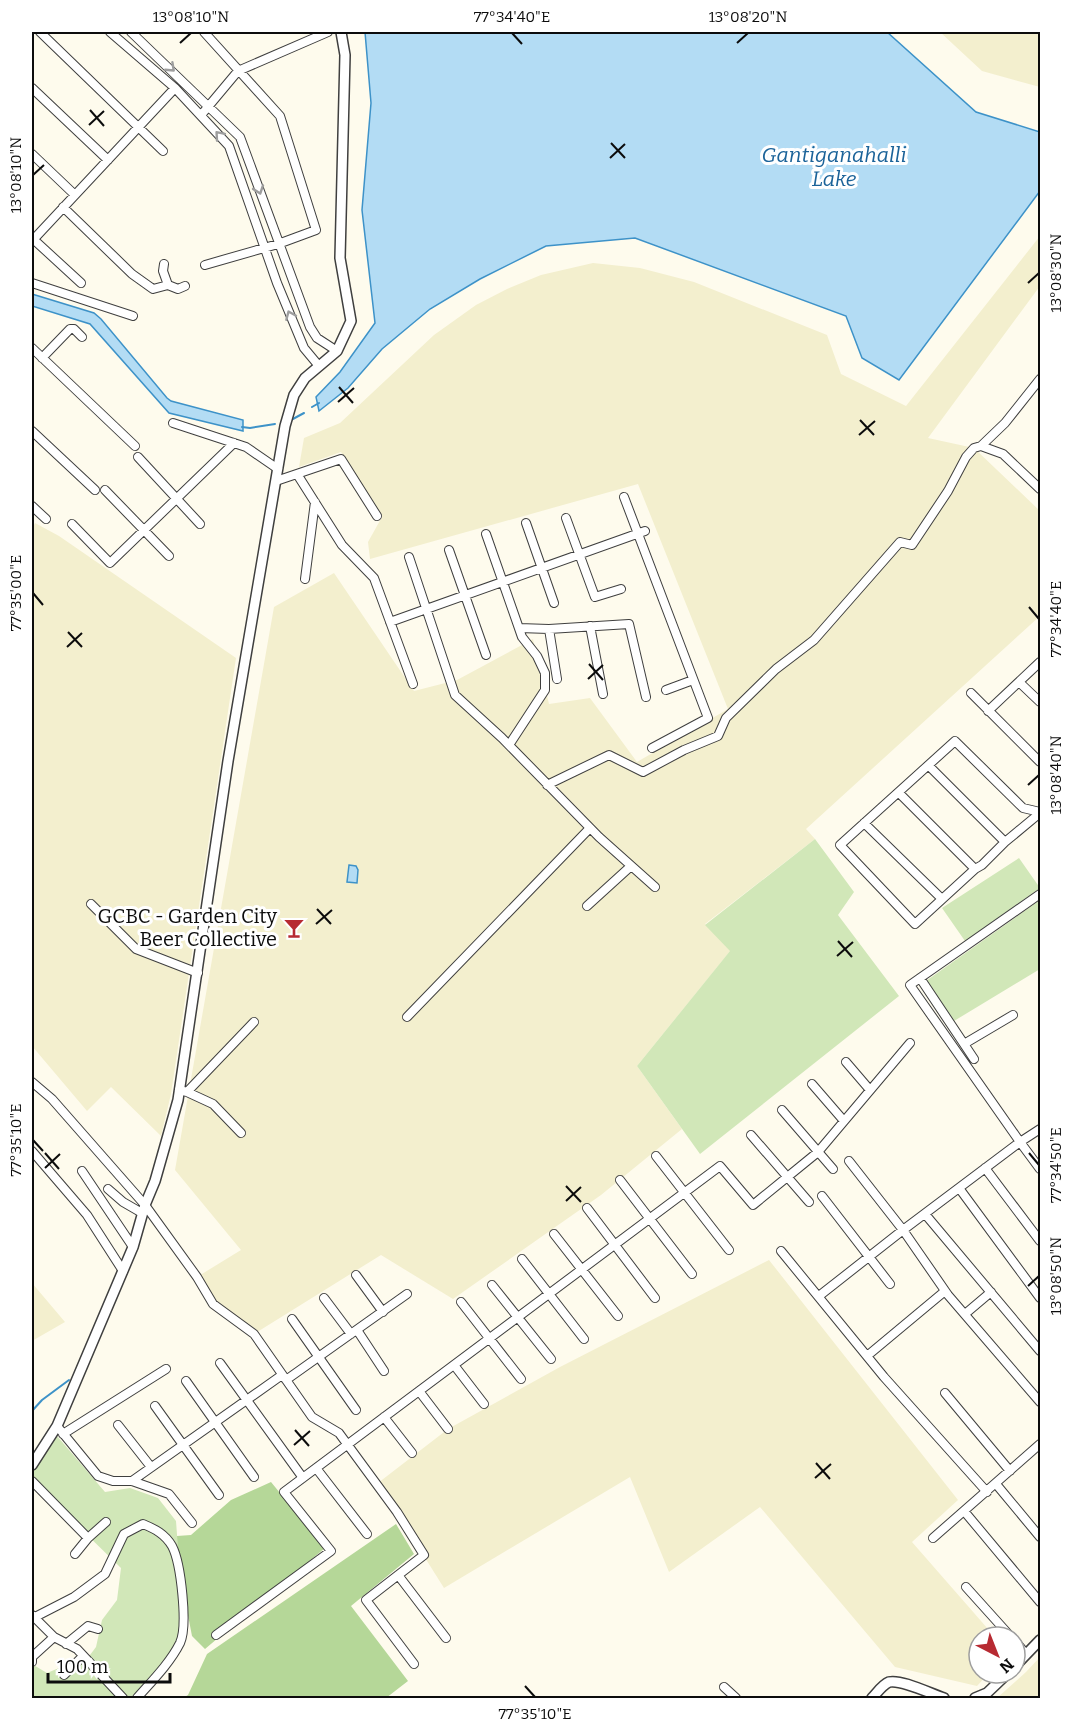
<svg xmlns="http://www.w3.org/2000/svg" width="1072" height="1730" viewBox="0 0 1072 1730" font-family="Bitter,serif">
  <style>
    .farmland { fill: #f3efce }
    .green { fill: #d1e7b8 }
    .forest { fill: #b5d798 }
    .water { fill: #b3dcf4; stroke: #3d92c8; stroke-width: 1.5 }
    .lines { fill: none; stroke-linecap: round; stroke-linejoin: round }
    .stream { stroke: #3d92c8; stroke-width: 2 }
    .minor-casing { stroke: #3f3f3f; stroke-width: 10 }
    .tertiary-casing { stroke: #3f3f3f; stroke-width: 12 }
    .minor { stroke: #fff; stroke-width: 8 }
    .tertiary { stroke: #fff; stroke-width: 9 }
    .oneway { stroke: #9e9e9e }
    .ticks { fill: none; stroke: #0c0c0c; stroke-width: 2 }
    .labels { text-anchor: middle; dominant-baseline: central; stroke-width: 6; stroke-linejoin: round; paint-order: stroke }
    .poi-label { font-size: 20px; fill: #0c0c0c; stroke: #fff; text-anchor: end }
    .water-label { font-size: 21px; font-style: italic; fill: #1b6399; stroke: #fff }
    .neatline { fill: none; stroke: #0c0c0c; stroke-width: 2 }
    .ticks-label { font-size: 15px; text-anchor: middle; fill: #0c0c0c }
  </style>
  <rect width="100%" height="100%" fill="#fefbed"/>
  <!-- farmland -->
  <path class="farmland" d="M 940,32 L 1040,32 L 1040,87 L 982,71 Z
    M 1040,236 L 1040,286 L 928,438 L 974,448 L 1040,511 L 1040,616 L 806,829 L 815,839 L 705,924 L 731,950 L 637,1066 L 682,1129 L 601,1195 L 453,1299 L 381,1255 L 254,1334 L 213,1304 L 197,1277 L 241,1250 L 175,1170 L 274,607 L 334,573 L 414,691 L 457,680 L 533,639 L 549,704 L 590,698 L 637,762 L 728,709 L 638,484 L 370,559 L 368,542 L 382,517 L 341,452 L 299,467 L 304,438 L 340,423 L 434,335 L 476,305 L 507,289 L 541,275 L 593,263 L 640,268 L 694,282 L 827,335 L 841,374 L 906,406 Z
    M 35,523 L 59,536 L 236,658 L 171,1094 L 161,1136 L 111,1087 L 87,1111 L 32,1046 L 32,529 Z
    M 769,1260 L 958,1500 L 912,1542 L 995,1637 L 979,1637 L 979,1673 L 989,1673 L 977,1686 L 895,1667 L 760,1507 L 669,1572 L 630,1477 L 444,1588 L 378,1483 L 448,1429 L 560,1367 Z
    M 32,1283 L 65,1322 L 32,1341 Z
    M 1040,1657 L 1040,1698 L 997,1698 L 1026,1672 Z"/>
  <!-- green -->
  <path class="green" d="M 815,839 L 854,892 L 838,915 L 899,996 L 700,1154 L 637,1066 L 730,951 L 705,925 Z
    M 1019,858 L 1040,888 L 965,941 L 942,908 Z
    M 1040,900 L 1040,969 L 954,1021 L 926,981 Z
    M 57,1436 L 105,1492 L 130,1488 L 158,1498 L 176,1521 L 183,1616 L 181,1641 L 160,1672 L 130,1698 L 32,1698 L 32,1664 L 47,1673 L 90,1655 L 96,1647 L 102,1620 L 117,1600 L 121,1568 L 32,1481 L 32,1467 Z"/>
  <!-- forest -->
  <path class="forest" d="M 271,1482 L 325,1548 L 205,1649 L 192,1636 L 179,1569 L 177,1536 L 191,1535 L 231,1500 Z
    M 396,1524 L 414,1554 L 351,1606 L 408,1681 L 386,1698 L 183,1698 L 188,1695 L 207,1654 Z"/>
  <!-- water -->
  <path class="water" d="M 365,32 L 887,32 L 976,112 L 1040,132 L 1040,191 L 899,380 L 862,358 L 846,316 L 635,238 L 546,246 L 480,279 L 430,309 L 382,349 L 348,388 L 319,411 L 316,397 L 340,372 L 375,323 L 362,210 L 371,103 Z
    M 32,294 L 94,313 L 101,319 L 167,398 L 171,401 L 243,420 L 243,431 L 169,413 L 90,324 L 32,306 Z
    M 349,865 L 356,866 L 358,870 L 357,883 L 347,882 Z"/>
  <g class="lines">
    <!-- stream -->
    <path class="stream" d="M 312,407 L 319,403
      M 291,420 L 304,413
      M 242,427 L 250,428 L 275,424
      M 32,1411 L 42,1400 L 69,1380"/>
    <!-- minor casing -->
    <g class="minor-casing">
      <path id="minor" d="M 40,32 L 163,151
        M 110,32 L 175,88 L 229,146 L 277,283 L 304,348 L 319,366
        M 131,32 L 240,137 L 310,327 L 317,338 L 337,351
        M 204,32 L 280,116 L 316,230 L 278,244 L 205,265
        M 32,88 L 108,160
        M 202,114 L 238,71 L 328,32
        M 32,154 L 75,195
        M 63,207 L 132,274 L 153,289 L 168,285 L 178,289 L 185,286
        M 32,238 L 81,283
        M 32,241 L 175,88
        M 164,264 L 163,271 L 168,285
        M 32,283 L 133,316
        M 32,348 L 135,446
        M 42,358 L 70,329 L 74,329 L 82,337
        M 173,423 L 246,447 L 278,469
        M 32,431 L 95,490
        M 981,446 L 1003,454 L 1040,489
        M 138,457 L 200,524
        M 297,474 L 342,545 L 374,578 L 413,684
        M 276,481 L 341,459 L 377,516
        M 105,490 L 169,556
        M 624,497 L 708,718 L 652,748
        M 32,506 L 46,519
        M 566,518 L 595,597 L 621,589
        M 526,523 L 554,603
        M 72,524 L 110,563 L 234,443
        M 486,534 L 522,637 L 537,656 L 545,673 L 545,690 L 509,745
        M 449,550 L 486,655
        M 409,557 L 455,695 L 502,738 L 599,837 L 655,887
        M 305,579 L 315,502
        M 390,622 L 645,531
        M 590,626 L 603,694
        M 519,628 L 549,629 L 629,624 L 646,697
        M 549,629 L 557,679
        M 1019,682 L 1040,702
        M 666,690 L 693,680
        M 971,693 L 1040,762
        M 988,711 L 1040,662
        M 929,766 L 1005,842
        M 547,785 L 609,755 L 643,772 L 684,750 L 718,736 L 726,718 L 776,669 L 814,640 L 900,542 L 912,545 L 948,491 L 966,457 L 974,448 L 981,446 L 1005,423 L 1040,379
        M 899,793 L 975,869
        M 1040,812 L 1023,808 L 955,741 L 840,845 L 915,924 L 975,869 L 982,865 L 1005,842 L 1040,813
        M 864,823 L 942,899
        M 1040,894 L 910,985 L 1020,1142 L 1040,1169
        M 91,904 L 136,949 L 198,973
        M 587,906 L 631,866
        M 920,978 L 974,1059
        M 407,1017 L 590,828
        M 964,1044 L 1013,1015
        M 846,1062 L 870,1090
        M 32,1082 L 52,1099 L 145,1205 L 197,1277 L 213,1304 L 254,1334 L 312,1417 L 339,1433 L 397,1512 L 424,1555 L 366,1600 L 414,1664
        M 812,1084 L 844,1121
        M 179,1090 L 187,1092 L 254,1022
        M 187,1092 L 213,1104 L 241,1133
        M 782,1110 L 833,1169
        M 751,1135 L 809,1202
        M 32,1151 L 87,1215 L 123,1271
        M 656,1156 L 729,1250
        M 849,1161 L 903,1230 L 948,1295 L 1040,1402
        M 985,1168 L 1040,1241
        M 82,1171 L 133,1247
        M 620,1180 L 692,1274
        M 959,1188 L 1040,1298
        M 108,1189 L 123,1202 L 142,1213
        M 822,1196 L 890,1284
        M 587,1208 L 655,1298
        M 925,1214 L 1040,1351
        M 554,1234 L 618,1316
        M 781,1251 L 884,1377 L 987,1492
        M 522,1259 L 584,1339
        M 356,1275 L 383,1312
        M 492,1285 L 551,1359
        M 819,1296 L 903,1230 L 1020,1142 L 1040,1129
        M 324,1298 L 351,1334
        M 461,1302 L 521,1379
        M 965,1314 L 991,1292
        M 292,1319 L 356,1410
        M 357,1330 L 384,1371
        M 867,1356 L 945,1291
        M 220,1363 L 303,1478
        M 454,1365 L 484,1404
        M 286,1380 L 407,1294
        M 186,1381 L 254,1477
        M 419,1391 L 448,1429
        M 945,1393 L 1010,1471
        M 155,1406 L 219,1495
        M 384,1417 L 412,1453
        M 118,1425 L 151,1467
        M 57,1426 L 98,1476 L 113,1481 L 132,1481 L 169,1494 L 192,1523
        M 63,1434 L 166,1369
        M 316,1468 L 367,1534
        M 32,1481 L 88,1538 L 75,1554
        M 132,1481 L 282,1375
        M 996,1484 L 1040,1537
        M 964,1511 L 1040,1602
        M 88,1538 L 106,1522
        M 933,1538 L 1040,1444
        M 398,1575 L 446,1638
        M 966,1587 L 1011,1637
        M 32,1615 L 54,1637 L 77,1649 L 123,1698
        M 35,1617 L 74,1597 L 105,1574 L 124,1534 L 143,1524 C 155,1529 165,1534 172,1546 C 181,1563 188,1626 180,1643 C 170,1663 152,1681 137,1698
        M 216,1635 L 331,1551 L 284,1492 L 720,1166 L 753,1205 L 818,1152 L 910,1043
        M 1015,1641 L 1026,1654
        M 66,1644 L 88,1626 L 98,1629
        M 32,1662 L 32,1657 L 54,1637
        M 64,1675 L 83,1656
        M 724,1687 L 736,1698"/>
    </g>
    <!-- tertiary casing -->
    <g class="tertiary-casing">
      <path id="tertiary" d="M 32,1465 L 57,1426 L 133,1247 L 145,1205 L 155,1181 L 178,1100 L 228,761 L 285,426 L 294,395 L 305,378 L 337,351 L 351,321 L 340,258 L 345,55 L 341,32
        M 1015,1666 L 1040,1640
        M 872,1698 C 877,1693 882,1685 889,1682 C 902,1679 931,1694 944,1698
        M 975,1698 L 987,1693 L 1008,1673"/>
    </g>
    <!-- minor -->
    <use href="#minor" class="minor"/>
    <!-- tertiary -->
    <use href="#tertiary" class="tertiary"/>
  </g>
  <!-- one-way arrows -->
  <defs><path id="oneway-chevron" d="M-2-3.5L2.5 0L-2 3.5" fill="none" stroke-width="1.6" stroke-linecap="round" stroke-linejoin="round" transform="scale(1.5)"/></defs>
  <g class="oneway">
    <use href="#oneway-chevron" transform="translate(171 68) rotate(43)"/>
    <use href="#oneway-chevron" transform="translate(219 135) rotate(-131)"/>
    <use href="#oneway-chevron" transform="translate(259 190) rotate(71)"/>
    <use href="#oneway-chevron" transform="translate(290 315) rotate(-113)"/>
  </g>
  <!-- ticks -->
  <path class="ticks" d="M 512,33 L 522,44M 180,43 L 191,33M 737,43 L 748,33M 90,110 L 104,126M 89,125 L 104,111M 611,143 L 625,158M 610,158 L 625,144M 33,175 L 44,165M 1028,283 L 1039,273M 339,387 L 353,403M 338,402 L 354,388M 860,420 L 874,435M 859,435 L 875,421M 33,593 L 43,605M 1029,607 L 1039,619M 68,632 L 82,647M 67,647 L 82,633M 589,664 L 603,680M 588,679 L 603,665M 1028,785 L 1039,775M 317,909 L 331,924M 316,924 L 332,910M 838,941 L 852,957M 837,956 L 853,942M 33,1140 L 43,1151M 45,1153 L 59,1169M 1029,1153 L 1039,1165M 45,1168 L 60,1154M 566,1186 L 581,1202M 566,1201 L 581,1187M 1028,1286 L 1039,1276M 295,1430 L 309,1446M 294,1445 L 310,1431M 816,1463 L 830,1479M 815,1478 L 831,1464M 525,1686 L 535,1697"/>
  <!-- icons -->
  <defs>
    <g id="bar-bare" transform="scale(1.62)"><path d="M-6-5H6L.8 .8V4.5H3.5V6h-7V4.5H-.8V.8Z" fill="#b72a32" stroke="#fff" stroke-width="2.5" paint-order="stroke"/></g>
  </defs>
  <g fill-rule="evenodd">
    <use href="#bar-bare" x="294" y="928"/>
  </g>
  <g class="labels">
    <!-- poi labels -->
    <g class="poi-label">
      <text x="277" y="916">GCBC - Garden City<tspan x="277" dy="23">Beer Collective</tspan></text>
    </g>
    <!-- water labels -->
    <g class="water-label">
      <text x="834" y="155">Gantiganahalli<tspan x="834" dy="24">Lake</tspan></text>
    </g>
  </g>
  <!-- border -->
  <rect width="1072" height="1730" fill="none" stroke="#ffffff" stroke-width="66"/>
  <!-- north arrow -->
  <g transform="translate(997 1655) rotate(138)"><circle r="28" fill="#ffffff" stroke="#9e9e9e" stroke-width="1.5"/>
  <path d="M0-4.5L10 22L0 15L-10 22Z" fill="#b72a32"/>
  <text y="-9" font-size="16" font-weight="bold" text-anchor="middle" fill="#0c0c0c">N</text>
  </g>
  <!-- scale -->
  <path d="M48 1673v9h122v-9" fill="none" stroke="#0c0c0c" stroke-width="3"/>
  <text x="57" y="1673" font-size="18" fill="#0c0c0c" stroke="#ffffff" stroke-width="4.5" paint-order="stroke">100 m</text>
  <rect x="33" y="33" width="1006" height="1664" class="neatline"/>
  <g class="ticks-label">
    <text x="191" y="22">13°08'10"N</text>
    <text x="512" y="22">77°34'40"E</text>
    <text x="748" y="22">13°08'20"N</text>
    <text transform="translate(16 175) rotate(-90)" y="5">13°08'10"N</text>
    <text transform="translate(1056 273) rotate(-90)" y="5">13°08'30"N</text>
    <text transform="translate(16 593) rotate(-90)" y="5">77°35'00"E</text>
    <text transform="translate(1056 619) rotate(-90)" y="5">77°34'40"E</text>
    <text transform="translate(1056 775) rotate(-90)" y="5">13°08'40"N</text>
    <text transform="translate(16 1140) rotate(-90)" y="5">77°35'10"E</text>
    <text transform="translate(1056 1165) rotate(-90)" y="5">77°34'50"E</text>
    <text transform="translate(1056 1276) rotate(-90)" y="5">13°08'50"N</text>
    <text x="535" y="1719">77°35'10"E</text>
  </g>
</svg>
